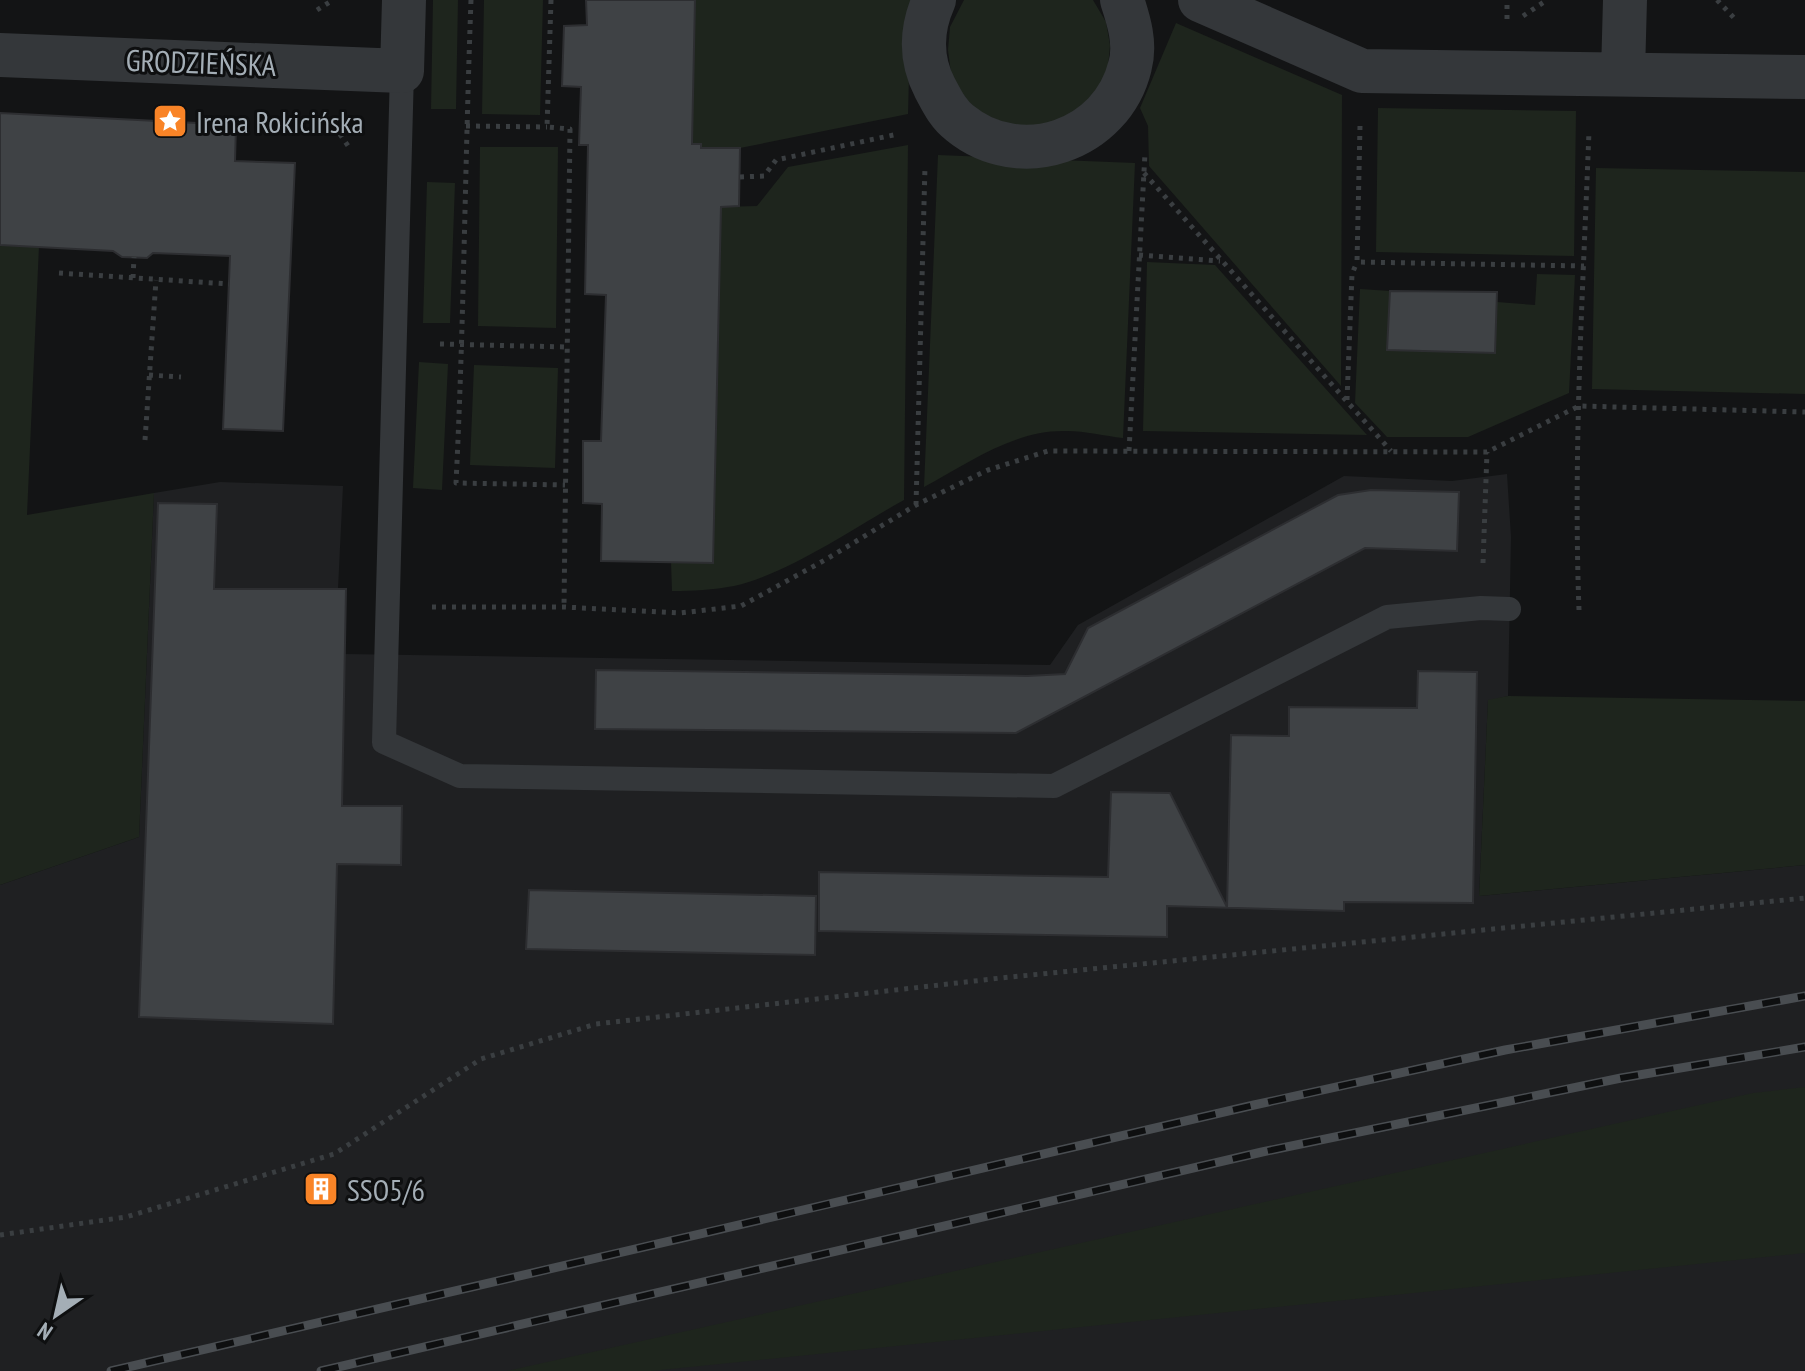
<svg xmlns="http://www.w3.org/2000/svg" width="1805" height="1371" viewBox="0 0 1805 1371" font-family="'PT Sans Narrow',sans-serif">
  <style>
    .built { fill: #1f2022 }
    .green { fill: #1e251d }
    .building { fill: #3f4245; stroke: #2d2e31; stroke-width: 2 }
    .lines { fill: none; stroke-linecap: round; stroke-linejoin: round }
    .path { stroke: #3a3e41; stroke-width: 5; stroke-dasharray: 4 6; stroke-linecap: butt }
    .service { stroke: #34373a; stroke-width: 24 }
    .minor { stroke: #34373a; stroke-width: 44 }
    .rail-casing { stroke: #494d51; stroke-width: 9 }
    .rail { stroke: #0e0f10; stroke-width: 6; stroke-dasharray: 18; stroke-linecap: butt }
    .labels { text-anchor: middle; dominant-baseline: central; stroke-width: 6; stroke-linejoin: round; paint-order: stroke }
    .street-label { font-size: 30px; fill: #a4aeb6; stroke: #0e0f10 }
    .poi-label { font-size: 30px; fill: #a4aeb6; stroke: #0e0f10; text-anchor: start }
  </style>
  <rect width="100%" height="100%" fill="#131415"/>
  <!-- built -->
  <path class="built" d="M 1507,474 L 1511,537 L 1508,696 L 1488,701 L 1479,896 L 1805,865 L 1805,1371 L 0,1371 L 0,885 L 139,837 L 154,493 L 220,482 L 343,486 L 338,589 L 344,654 L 1050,665 L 1078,625 L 1344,476 L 1452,481 Z"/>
  <!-- green -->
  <path class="green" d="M 433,0 L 458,0 L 456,109 L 431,109 Z
    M 484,0 L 543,0 L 540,115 L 482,114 Z
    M 695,0 L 911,0 L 908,114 L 740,148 L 701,148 L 701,144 L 692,144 Z
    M 964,0 L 1093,0 L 1106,22 L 1110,45 L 1108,68 L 1098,90 L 1065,121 L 1019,129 L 977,111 L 961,94 L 951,73 L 948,50 L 950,27 Z
    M 1176,23 L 1342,95 L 1341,386 L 1149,166 L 1148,126 L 1140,108 Z
    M 1378,108 L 1576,111 L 1574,256 L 1376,252 Z
    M 908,145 L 904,500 C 855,527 788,574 734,586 C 713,590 693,591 672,591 L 671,562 L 713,563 L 721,207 L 757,206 L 788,167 Z
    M 480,147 L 558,147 L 556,328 L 478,326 Z
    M 938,155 L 1135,163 L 1123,438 C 1105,436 1085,431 1067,431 C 1015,429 967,464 924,487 Z
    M 1596,168 L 1805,172 L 1805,394 L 1592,389 Z
    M 427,182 L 455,183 L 450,323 L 423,323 Z
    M 0,245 L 39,246 L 27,515 L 154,493 L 139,837 L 0,885 Z
    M 1147,262 L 1215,265 L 1367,435 L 1143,431 Z
    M 1537,274 L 1575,275 L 1569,393 L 1468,437 L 1387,437 L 1355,403 L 1360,289 L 1390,291 L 1387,350 L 1494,353 L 1497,302 L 1535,305 Z
    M 419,362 L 448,364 L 442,490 L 413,488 Z
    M 474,365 L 558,368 L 555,468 L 470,465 Z
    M 1508,696 L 1805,701 L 1805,865 L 1479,896 L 1488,700 Z
    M 1805,1087 L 1805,1253 L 651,1371 L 507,1371 L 1753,1093 Z"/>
  <!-- building -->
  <path class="building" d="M 586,0 L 695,0 L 692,144 L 701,144 L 701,148 L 740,148 L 739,206 L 721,207 L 713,563 L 601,561 L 602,504 L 583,503 L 583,441 L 601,441 L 606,295 L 585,294 L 588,145 L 579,145 L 581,87 L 562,86 L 564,26 L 587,25 Z
    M 0,113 L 236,125 L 235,161 L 295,163 L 283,431 L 223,429 L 230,256 L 153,253 L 147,258 L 122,257 L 113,251 L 0,245 Z
    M 1390,291 L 1497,292 L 1495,353 L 1387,350 Z
    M 1371,490 L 1459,492 L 1457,551 L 1365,548 L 1016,733 L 595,729 L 596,670 L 1027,676 L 1065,674 L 1088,628 L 1338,495 Z
    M 158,503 L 217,504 L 214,589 L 346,589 L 342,806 L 402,806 L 401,865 L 337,864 L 333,1024 L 139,1017 Z
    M 1418,671 L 1477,672 L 1473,903 L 1344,902 L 1344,911 L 1167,906 L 1167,937 L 819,931 L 819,872 L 1108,877 L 1111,792 L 1170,793 L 1227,907 L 1231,735 L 1289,736 L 1289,707 L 1417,708 Z
    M 529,890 L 816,896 L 815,955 L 526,949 Z"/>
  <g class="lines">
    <!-- path -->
    <path class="path" d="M 471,0 C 465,161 464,322 456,483 L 565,485
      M 551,0 L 547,127 L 570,129 L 564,607
      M 1717,0 L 1736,20
      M 317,10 L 333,0
      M 1523,16 L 1547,0
      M 1507,19 L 1507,0
      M 334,126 L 351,150
      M 466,126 L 547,127
      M 1360,126 L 1357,262 L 1584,266
      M 1144,173 L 1391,451
      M 740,177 L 764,176 L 776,160 L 898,134
      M 1139,255 L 1220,261
      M 59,273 L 229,284
      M 133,278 L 134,257
      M 440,344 L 567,347
      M 149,375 L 181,377
      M 1347,400 L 1352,274 L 1357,262
      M 145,440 L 156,280
      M 1129,451 L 1145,153
      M 916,505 L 925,166
      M 1483,563 L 1487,452
      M 432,607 L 564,607 L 680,613 L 741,606 L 825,560 L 916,505 L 988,470 L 1048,451 L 1487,452 L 1579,406 L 1805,412
      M 1579,610 C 1573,450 1583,290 1589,131
      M 0,1235 L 126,1217 L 334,1154 L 481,1059 L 596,1024 L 1001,978 L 1805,898"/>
    <!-- service -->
    <path class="service" d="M 402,71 L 384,742 L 460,776 L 1054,786 L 1387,617 L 1481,608 L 1509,609"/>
    <!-- minor -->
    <path class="minor" d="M 934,0 C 921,29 920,59 935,88 C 942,101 948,114 960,123 C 1020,172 1112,141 1130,66 C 1136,44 1129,21 1122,0
      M 1200,0 L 1362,71 L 1805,77
      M 0,55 L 402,71 L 404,0
      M 1623,73 L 1625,0"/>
    <!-- rail casing -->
    <g class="rail-casing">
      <path id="rail" d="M 111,1371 L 1254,1105 L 1505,1050 L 1805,996
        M 321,1371 L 1262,1152 L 1621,1078 L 1805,1047"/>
    </g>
    <!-- rail -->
    <use href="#rail" class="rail"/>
  </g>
  <!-- icons -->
  <defs>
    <g id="sight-square" transform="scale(1.8)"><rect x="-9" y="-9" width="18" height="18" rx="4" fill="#f98427" stroke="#0e0f10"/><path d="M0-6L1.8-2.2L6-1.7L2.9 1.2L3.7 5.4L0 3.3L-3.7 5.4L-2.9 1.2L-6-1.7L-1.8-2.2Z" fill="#fff"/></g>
    <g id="building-square" transform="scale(1.8)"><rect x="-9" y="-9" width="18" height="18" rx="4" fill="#f98427" stroke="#0e0f10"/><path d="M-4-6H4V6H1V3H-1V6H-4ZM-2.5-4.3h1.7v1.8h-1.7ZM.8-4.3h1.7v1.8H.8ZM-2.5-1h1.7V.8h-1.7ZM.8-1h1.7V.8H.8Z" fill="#fff"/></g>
  </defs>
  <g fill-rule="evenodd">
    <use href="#sight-square" x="170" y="121"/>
    <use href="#building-square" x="321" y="1189"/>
  </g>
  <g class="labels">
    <!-- street labels -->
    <g class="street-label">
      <text transform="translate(201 62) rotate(2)">GRODZIEŃSKA</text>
    </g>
    <!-- poi labels -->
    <g class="poi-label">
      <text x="196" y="121">Irena Rokicińska</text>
      <text x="347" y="1189">SSO5/6</text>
    </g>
  </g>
  <!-- north arrow -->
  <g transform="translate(56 1315) rotate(214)" stroke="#0e0f10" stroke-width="6" paint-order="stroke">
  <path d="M0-6L14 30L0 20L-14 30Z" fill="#a4aeb6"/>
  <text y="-12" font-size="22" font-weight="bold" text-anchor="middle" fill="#a4aeb6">N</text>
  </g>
</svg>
